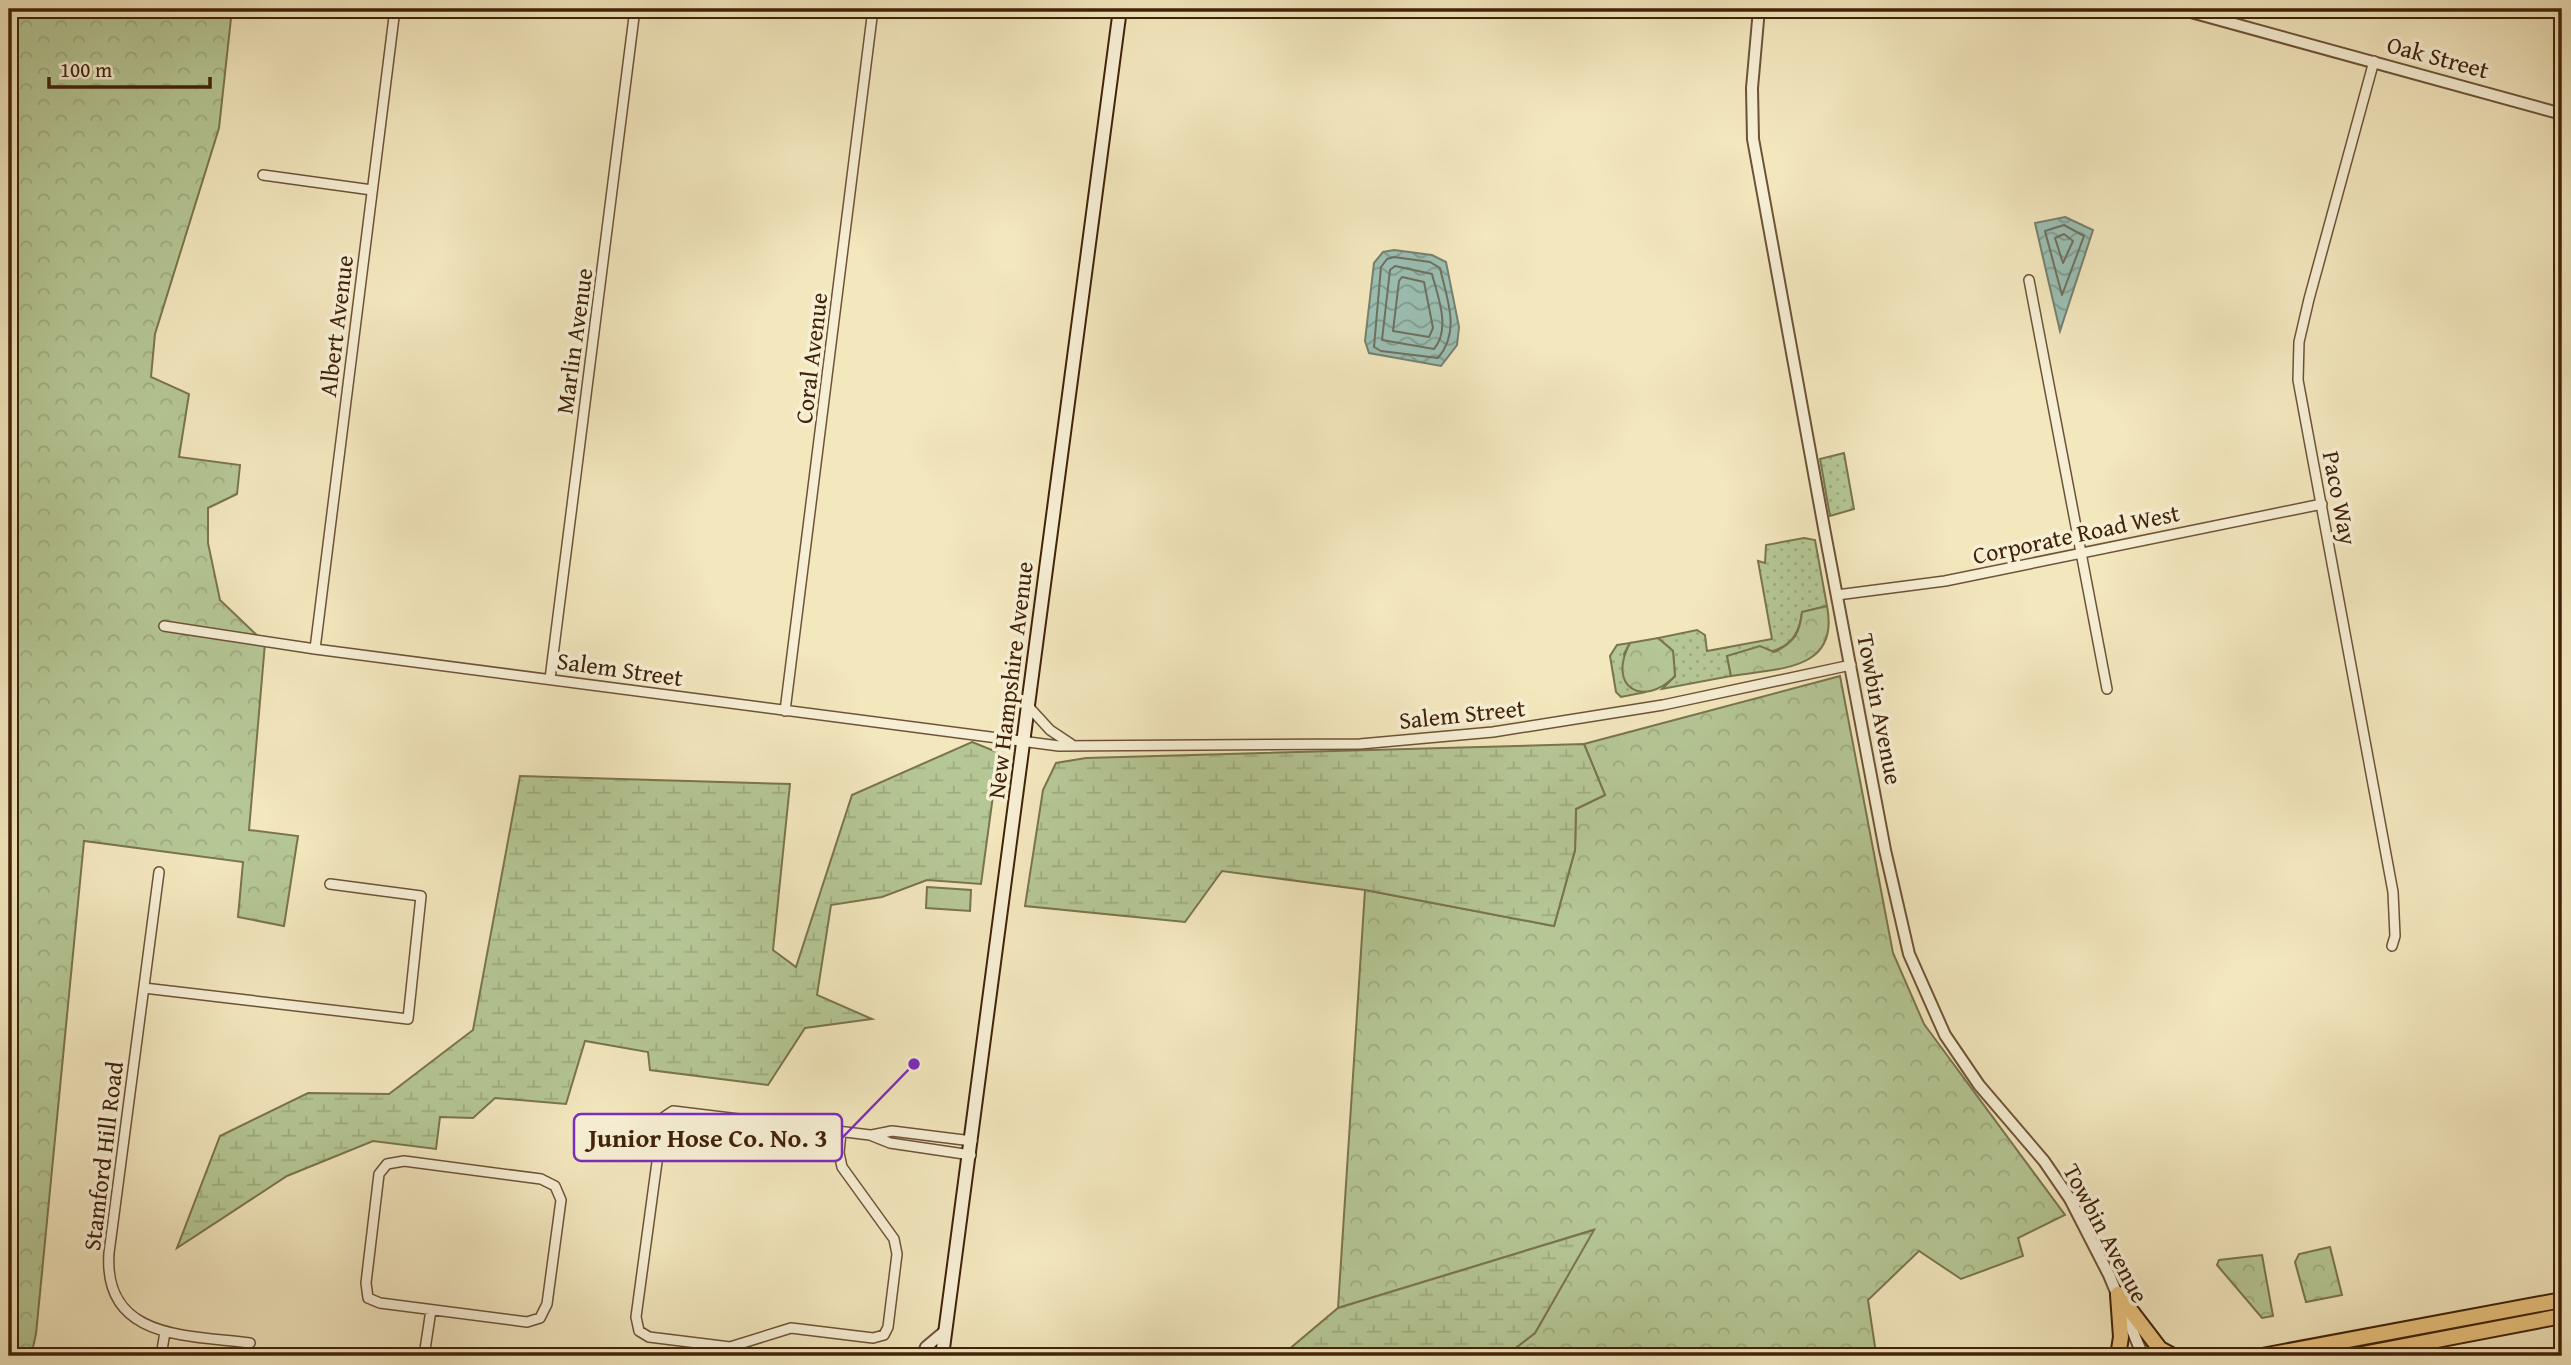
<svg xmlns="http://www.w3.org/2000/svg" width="2571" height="1365" viewBox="0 0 2571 1365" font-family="'Gentium Book Plus',serif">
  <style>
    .grass { fill: url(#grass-dots); stroke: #7a744e; stroke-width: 2 }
    .forest { fill: url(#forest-crowns); stroke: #7a744e; stroke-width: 2 }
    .wetland { fill: url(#wetland-marsh); stroke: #7a744e; stroke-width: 2 }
    .garden { fill: #b5c795; stroke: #7a744e; stroke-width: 2 }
    .water { fill: url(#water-waves); stroke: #77806f; stroke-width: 2 }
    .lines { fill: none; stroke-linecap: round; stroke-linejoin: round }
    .shore { stroke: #6e705e; stroke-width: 2 }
    .minor-casing { stroke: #6d5336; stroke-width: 12 }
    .tertiary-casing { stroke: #6d5336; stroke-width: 14 }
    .secondary-casing { stroke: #402208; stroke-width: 16 }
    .trunk-casing { stroke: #402208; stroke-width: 18 }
    .minor { stroke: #f7efd5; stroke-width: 9 }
    .tertiary { stroke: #f7efd5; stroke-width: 10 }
    .secondary { stroke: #f7efd5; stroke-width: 12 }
    .trunk { stroke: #eac47f; stroke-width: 14 }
    .labels { text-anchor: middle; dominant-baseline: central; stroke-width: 7; stroke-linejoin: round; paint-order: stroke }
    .street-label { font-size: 24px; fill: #402208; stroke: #f7efd5 }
    .leader { fill: none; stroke: #7b2cbf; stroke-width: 2.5 }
    .callout-dot { fill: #7b2cbf; stroke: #f7efd5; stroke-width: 2.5 }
    .callout { fill: #f7efd5; stroke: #7b2cbf; stroke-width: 2.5 }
    .callout-label { font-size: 26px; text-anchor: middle; font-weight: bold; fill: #402208 }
  </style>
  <defs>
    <pattern id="grass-dots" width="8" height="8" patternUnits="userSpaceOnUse" patternTransform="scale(1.75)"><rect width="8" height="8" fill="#b5c795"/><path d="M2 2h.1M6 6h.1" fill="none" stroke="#9dab7f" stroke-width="1.8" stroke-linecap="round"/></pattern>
    <pattern id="forest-crowns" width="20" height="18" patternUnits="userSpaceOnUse" patternTransform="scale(1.75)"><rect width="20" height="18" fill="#b5c795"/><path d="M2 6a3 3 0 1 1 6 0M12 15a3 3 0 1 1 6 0" fill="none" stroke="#9dab7f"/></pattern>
    <pattern id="wetland-marsh" width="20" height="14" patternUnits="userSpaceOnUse" patternTransform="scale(1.75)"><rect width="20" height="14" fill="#b5c795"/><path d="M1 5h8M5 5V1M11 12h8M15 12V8" fill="none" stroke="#9dab7f"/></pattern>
    <pattern id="water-waves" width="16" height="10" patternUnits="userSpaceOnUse" patternTransform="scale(1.75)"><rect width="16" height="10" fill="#9bbfb3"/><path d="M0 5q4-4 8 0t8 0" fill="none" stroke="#809b90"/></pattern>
  </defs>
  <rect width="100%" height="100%" fill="#f3e7be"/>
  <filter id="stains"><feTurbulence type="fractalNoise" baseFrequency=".00286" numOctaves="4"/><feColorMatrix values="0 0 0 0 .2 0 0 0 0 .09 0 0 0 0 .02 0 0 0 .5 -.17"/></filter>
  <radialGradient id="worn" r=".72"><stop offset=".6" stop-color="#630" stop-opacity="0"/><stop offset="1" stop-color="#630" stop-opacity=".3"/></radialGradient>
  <!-- grass -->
  <path class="grass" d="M 1844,453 L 1854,509 L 1830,516 L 1820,459 Z
    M 1804,538 L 1815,540 L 1827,606 L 1802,612 C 1797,657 1764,653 1727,656 L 1731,676 L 1662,689 L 1675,676 L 1673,651 L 1658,638 L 1697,630 L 1705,635 L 1707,651 L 1772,639 L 1758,561 L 1765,563 L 1766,545 Z
    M 1630,643 L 1624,654 L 1639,690 L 1646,692 L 1621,697 L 1616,692 L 1610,656 L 1617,645 Z"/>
  <!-- forest -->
  <path class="forest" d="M 9,9 L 232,9 L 219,128 L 155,334 L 151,377 L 189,394 L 179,457 L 240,465 L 237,494 L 208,508 L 208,543 L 220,600 L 265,643 L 249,830 L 298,836 L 284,926 L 238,917 L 243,862 L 84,841 L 36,1334 L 31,1356 L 9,1356 Z
    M 1827,606 C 1840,672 1777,668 1731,676 L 1727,656 L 1760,646 L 1774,652 C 1794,643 1800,633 1802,612 Z
    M 1658,638 L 1673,651 L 1675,676 C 1644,708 1606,688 1630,643 Z
    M 1840,676 L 1893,953 L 1924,1024 L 2065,1215 L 2018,1238 L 2023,1256 L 1961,1279 L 1919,1251 L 1868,1300 L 1875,1347 L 1880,1356 L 1505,1356 L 1535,1333 L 1593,1230 L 1338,1308 L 1365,890 L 1554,926 L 1575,850 L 1576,809 L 1605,795 L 1584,744 Z
    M 2330,1247 L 2342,1295 L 2306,1302 L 2295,1262 L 2299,1254 Z
    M 2262,1255 L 2273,1316 L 2262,1318 L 2217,1265 L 2219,1260 Z"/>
  <!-- wetland -->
  <path class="wetland" d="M 972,742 L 997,752 L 998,759 L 981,884 L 927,880 L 882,897 L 831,905 L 817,995 L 872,1019 L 805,1028 L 768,1085 L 650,1070 L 648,1052 L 585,1041 L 566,1104 L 495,1098 L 473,1118 L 440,1117 L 436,1149 L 373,1141 L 287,1176 L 177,1248 L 220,1136 L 308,1093 L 389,1094 L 473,1030 L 520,776 L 790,784 L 773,950 L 796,967 L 852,795 Z
    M 1584,744 L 1605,795 L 1576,809 L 1575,850 L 1554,926 L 1365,890 L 1222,871 L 1185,922 L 1025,906 L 1043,790 L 1056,763 L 1086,758 Z
    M 1594,1230 L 1535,1333 L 1505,1356 L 1281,1356 L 1338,1308 Z"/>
  <!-- garden -->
  <path class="garden" d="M 927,887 L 971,890 L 970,911 L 926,908 Z"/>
  <!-- water -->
  <path class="water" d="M 2065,217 L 2093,230 L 2060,331 L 2035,223 Z
    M 1394,250 L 1432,255 L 1446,262 L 1459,327 L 1457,345 L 1441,366 L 1369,353 L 1365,341 L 1374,263 L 1383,252 Z"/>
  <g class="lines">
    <!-- shore -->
    <path class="shore" d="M 2064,225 L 2084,236 L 2062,295 L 2045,231 Z
      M 2064,234 L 2073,241 L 2063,263 L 2055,238 Z
      M 1394,257 L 1430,262 L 1440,268 C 1447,300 1461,331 1438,358 L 1381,351 L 1374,347 L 1381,267 L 1387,259 Z
      M 1395,266 L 1432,274 C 1438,297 1451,329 1434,349 L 1382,340 L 1390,270 Z
      M 1402,277 L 1424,282 L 1433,328 L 1429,337 L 1393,331 L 1399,281 Z"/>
    <!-- minor casing -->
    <g class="minor-casing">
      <path id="minor" d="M 2374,61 L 2309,299 L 2299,342 L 2298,380 L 2393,892 L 2395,936 L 2392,946
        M 263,175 L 372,190
        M 2029,280 L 2107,689
        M 1837,595 L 1945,581 L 2322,504
        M 164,626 L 315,649 L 1059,746 L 1360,744 L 1493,732 L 1663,705 L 1851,665
        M 315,649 L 395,9
        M 550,679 L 635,9
        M 1028,706 L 1050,730 L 1071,744
        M 785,711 L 873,9
        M 159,872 L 109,1253 C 103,1340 188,1335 250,1343
        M 144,988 L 408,1019 L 421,896 L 330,884
        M 841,1132 L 839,1153 L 842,1167 L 894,1239 L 897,1254 L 888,1327 L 884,1335 L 873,1338 L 791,1328 L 730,1347 L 649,1337 L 639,1331 L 636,1317 L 662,1125 L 664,1117 L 673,1111 L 870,1135 L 890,1143 L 971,1155
        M 872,1135 L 892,1131 L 972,1141
        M 404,1161 L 541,1179 L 555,1186 L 561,1200 L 547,1304 L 540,1318 L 527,1322 L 380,1303 L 368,1298 L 366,1283 L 379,1174 L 387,1164 Z
        M 161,1356 L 165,1332
        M 424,1356 L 431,1310
        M 694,1356 L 695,1343"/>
    </g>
    <!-- tertiary casing -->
    <g class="tertiary-casing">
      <path id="tertiary" d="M 1759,9 L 1752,88 L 1753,139 L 1824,528 L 1885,850 L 1909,954 L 1945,1035 L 1979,1085 L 2044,1161 L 2070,1199 L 2109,1275 L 2143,1356
        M 2180,9 L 2562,114
        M 922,1356 L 926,1347 L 945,1331"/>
    </g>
    <!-- secondary casing -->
    <g class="secondary-casing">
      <path id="secondary" d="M 942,1356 L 1120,9"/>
    </g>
    <!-- trunk casing -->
    <g class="trunk-casing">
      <path id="trunk" d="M 2118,1294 L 2160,1349 L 2173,1356
        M 2118,1356 L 2121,1337 L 2118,1295
        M 2262,1356 L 2562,1300
        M 2353,1356 L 2562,1316"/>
    </g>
    <!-- minor -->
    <use href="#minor" class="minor"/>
    <!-- tertiary -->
    <use href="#tertiary" class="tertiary"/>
    <!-- secondary -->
    <use href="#secondary" class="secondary"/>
    <!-- trunk -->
    <use href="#trunk" class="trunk"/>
  </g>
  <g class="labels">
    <!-- street labels -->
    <g class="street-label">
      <text transform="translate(2438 57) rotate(15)">Oak Street</text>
      <text transform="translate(336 326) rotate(-83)">Albert Avenue</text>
      <text transform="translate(574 341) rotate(-82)">Marlin Avenue</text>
      <text transform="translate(811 358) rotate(-83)">Coral Avenue</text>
      <text transform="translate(2340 498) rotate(79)">Paco Way</text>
      <text transform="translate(2076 534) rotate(-12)">Corporate Road West</text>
      <text transform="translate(620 669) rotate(8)">Salem Street</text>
      <text transform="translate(1010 680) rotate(-83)">New Hampshire Avenue</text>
      <text transform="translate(1880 709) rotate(79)">Towbin Avenue</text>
      <text transform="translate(1462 714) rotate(-6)">Salem Street</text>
      <text transform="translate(103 1156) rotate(-83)">Stamford Hill Road</text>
      <text transform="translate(2106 1233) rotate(62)">Towbin Avenue</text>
    </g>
  </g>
  <!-- callouts -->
  <path class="leader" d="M914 1064L842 1138"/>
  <circle class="callout-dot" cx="914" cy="1064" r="7"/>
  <rect class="callout" x="574" y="1114" width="268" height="47" rx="7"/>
  <g class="callout-label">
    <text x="708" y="1147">Junior Hose Co. No. 3</text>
  </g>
  <!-- margin -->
  <rect width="2571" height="1365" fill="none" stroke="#f3e7be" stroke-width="35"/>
  <rect x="10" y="10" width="2550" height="1344" fill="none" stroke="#402208" stroke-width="3.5"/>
  <rect x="18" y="18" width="2536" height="1330" fill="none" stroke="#402208" stroke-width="2"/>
  <!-- scale -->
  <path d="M49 77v10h161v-10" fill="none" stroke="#402208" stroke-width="3.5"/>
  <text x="60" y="77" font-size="21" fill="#402208" stroke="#f7efd5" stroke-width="5" paint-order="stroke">100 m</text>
  <rect width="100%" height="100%" filter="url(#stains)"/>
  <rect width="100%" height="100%" fill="url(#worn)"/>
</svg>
